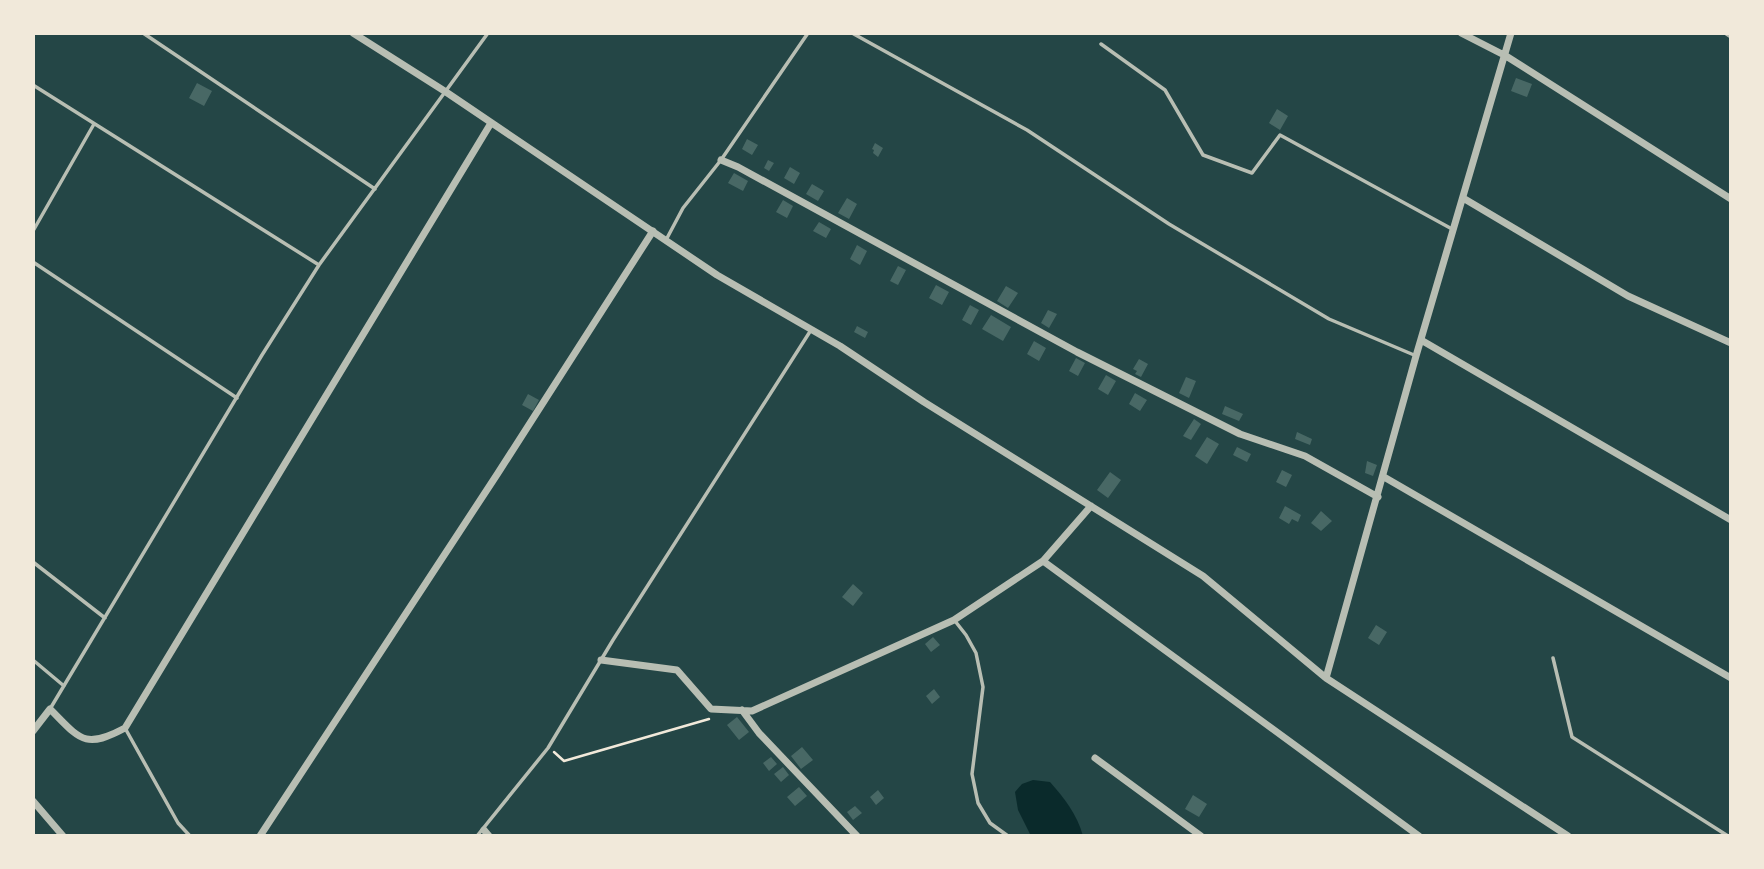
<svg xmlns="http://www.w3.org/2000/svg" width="1764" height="869" viewBox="0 0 1764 869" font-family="Roboto,sans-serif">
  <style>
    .green { fill: #244646 }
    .water { fill: #0a2a2b }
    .building { fill: #486865 }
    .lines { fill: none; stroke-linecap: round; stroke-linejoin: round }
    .path { stroke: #f1e9da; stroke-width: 2.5 }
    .service { stroke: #b8beb3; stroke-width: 3.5 }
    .minor { stroke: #b8beb3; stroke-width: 7 }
  </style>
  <rect width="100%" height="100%" fill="#0f3d3e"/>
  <!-- green -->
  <path class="green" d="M 33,33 L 1731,33 L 1731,836 L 33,836 Z"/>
  <!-- water -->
  <path class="water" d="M 1033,780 L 1050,782 C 1064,798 1077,814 1083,836 L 1031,836 L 1018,810 L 1015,792 L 1022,784 Z"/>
  <!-- building -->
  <path class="building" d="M 1516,78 L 1532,84 L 1527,97 L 1511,91 Z
    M 197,83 L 212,91 L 204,106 L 189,98 Z
    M 1277,109 L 1288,116 L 1280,130 L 1269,123 Z
    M 747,139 L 758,145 L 752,155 L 742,149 Z
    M 875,143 L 883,148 L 878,157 L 873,153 L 874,150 L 872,149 Z
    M 768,160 L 774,163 L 769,171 L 764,168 Z
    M 790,167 L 800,173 L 794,184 L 784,178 Z
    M 734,173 L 748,181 L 743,191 L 728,183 Z
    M 812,184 L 824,191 L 818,201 L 806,194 Z
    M 847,198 L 857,204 L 849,219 L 838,213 Z
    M 783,200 L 793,206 L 787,218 L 776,212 Z
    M 819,222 L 831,229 L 826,238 L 813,231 Z
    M 857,245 L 867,251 L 860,265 L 850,259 Z
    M 898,266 L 906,270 L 898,285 L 890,281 Z
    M 936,285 L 949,292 L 942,305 L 929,298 Z
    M 1006,286 L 1018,293 L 1008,308 L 997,301 Z
    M 970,305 L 979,310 L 971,325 L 962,320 Z
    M 1048,310 L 1057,314 L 1049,328 L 1041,323 Z
    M 991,315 L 1011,327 L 1003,341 L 982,329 Z
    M 857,326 L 868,332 L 865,338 L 854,332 Z
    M 1034,341 L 1046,348 L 1039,361 L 1027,354 Z
    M 1076,358 L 1085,363 L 1078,376 L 1069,371 Z
    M 1139,359 L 1148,364 L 1141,377 L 1135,374 L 1137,371 L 1133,369 Z
    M 1106,375 L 1116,381 L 1108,395 L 1098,389 Z
    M 1186,377 L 1196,381 L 1189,398 L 1179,393 Z
    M 1135,393 L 1147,400 L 1140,411 L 1129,404 Z
    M 528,394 L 539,400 L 533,411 L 522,405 Z
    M 1225,406 L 1243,414 L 1239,421 L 1222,414 Z
    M 1194,419 L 1201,424 L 1191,440 L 1183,436 Z
    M 1297,432 L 1312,439 L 1310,445 L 1295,439 Z
    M 1207,437 L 1219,444 L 1207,464 L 1195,456 Z
    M 1237,447 L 1251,454 L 1247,462 L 1233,455 Z
    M 1367,461 L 1377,465 L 1373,476 L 1365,473 Z
    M 1282,470 L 1292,475 L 1286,487 L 1276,482 Z
    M 1110,472 L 1121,480 L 1108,498 L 1097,490 Z
    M 1285,506 L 1301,515 L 1298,522 L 1292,519 L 1289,524 L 1279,518 Z
    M 1321,511 L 1332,521 L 1321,531 L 1311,523 Z
    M 853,584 L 863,593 L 853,606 L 842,597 Z
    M 1376,625 L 1387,632 L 1379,645 L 1368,638 Z
    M 933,637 L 940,645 L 931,652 L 925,644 Z
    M 934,689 L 940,697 L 932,704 L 926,696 Z
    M 737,717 L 749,732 L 739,740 L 727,725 Z
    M 802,747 L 813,760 L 801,769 L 791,756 Z
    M 771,757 L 777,764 L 769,771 L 763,763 Z
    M 783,767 L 789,775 L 781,782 L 774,774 Z
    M 799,787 L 807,796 L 795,806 L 787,797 Z
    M 878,790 L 884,798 L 876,805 L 870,797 Z
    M 1193,795 L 1207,804 L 1199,817 L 1185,809 Z
    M 855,806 L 862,813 L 853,820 L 847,812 Z"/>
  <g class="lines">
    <!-- path -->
    <path class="path" d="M 554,752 L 564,761 L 709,719"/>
    <!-- service -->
    <path class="service" d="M 143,33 L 375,189
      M 852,33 L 1027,130 L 1169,224 L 1329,319 L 1414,355
      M 1725,33 L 1731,37
      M 1101,44 L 1165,90 L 1203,155 L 1252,173 L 1280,135 L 1452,229
      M 33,85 L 319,265
      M 33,231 L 94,124
      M 666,240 L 683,208 L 721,160 L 808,33
      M 33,262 L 237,398
      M 33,562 L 105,618
      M 955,621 L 966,635 L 976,653 L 983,687 L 972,774 L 978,803 L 990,823 L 1008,836
      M 1553,658 L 1572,737 L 1728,836
      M 33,660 L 64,686
      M 50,709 L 262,355 L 319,265 L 488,33
      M 125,728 L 178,823 L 190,836
      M 477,836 L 548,748 L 613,640 L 811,330"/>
    <!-- minor -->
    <path class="minor" d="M 353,33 L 446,92 L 717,275 L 840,346 L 924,402 L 1203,576 L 1326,678 L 1568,836
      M 1461,33 L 1506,56 L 1731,199
      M 721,160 L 738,167 L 1077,352 L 1240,434 L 1305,456 L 1378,497
      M 1463,198 L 1628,296 L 1731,343
      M 1421,340 L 1731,520
      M 1384,477 L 1731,678
      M 1043,561 L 1419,836
      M 601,660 L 677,670 L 711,709 L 752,711 L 954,620 L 1043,561 L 1091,506
      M 1326,678 L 1416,356 L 1511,33
      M 742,710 L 759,733 L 857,836
      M 33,731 L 50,709 C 80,739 84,750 125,728 L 491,123
      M 1095,758 L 1201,836
      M 33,801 L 63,836
      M 484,830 L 489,836
      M 260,836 L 498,473 L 653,231"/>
  </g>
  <!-- border -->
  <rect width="1764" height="869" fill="none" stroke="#f1e9da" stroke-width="70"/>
</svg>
